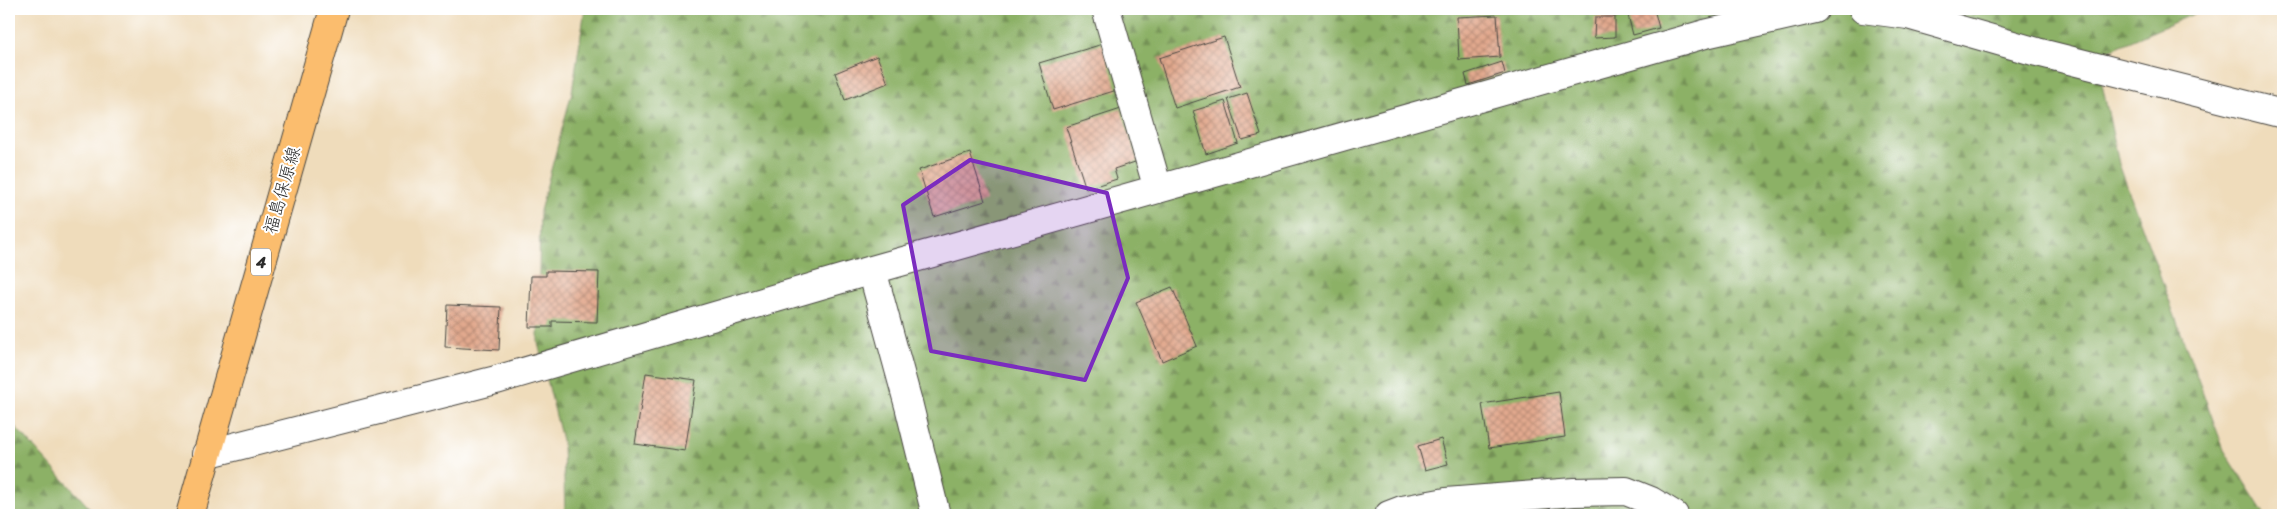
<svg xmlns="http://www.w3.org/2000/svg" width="2292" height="524" viewBox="0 0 2292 524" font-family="Sriracha,'Klee One',sans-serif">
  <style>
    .forest { fill: url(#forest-firs); stroke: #5c6e48 }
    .building { fill: url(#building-cross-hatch) }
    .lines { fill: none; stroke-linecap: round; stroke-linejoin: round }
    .minor-casing { stroke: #484641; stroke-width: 30 }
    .primary-casing { stroke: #484641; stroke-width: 30 }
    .minor { stroke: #fff; stroke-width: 28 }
    .primary { stroke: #fbbd6e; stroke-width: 28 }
    .marked { fill: #7b2cbf; fill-opacity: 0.2; stroke: #7b2cbf; stroke-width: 4; stroke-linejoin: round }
    .labels { text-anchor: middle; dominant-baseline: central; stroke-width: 4; stroke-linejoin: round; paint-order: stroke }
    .shield { fill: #fff; stroke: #6b6b6b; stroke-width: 1 }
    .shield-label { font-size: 16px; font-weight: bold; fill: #2b2b2b }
    .street-label { font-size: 18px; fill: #2b2b2b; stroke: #fff }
  </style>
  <defs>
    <pattern id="forest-firs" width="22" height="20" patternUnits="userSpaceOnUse" patternTransform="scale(1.25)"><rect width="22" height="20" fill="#8cb166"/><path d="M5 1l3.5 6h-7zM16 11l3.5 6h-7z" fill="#739054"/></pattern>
    <pattern id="building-cross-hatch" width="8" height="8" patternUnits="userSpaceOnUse" patternTransform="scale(1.25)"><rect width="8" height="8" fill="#e2a98e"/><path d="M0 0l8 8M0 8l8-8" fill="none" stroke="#b78a74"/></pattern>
  </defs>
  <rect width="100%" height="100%" fill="#fff"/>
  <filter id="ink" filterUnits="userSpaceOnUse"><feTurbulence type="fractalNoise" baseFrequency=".02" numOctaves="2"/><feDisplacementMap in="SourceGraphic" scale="10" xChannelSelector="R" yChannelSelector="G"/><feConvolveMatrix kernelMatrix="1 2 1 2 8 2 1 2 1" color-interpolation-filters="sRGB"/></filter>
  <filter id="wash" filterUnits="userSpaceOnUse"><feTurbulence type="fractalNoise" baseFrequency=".0096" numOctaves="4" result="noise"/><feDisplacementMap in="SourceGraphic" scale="20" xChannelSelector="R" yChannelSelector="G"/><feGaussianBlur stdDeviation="1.12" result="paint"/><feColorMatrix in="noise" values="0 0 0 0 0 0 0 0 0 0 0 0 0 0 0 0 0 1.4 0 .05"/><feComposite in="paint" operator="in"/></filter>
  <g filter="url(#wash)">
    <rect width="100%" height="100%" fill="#efdcbb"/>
    <!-- forest -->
    <path class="forest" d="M 585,9 L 2205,9 L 2096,56 L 2119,164 L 2224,450 L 2265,515 L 565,515 L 563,444 L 538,343 L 540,211 L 572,92 Z
      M 9,420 L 96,515 L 9,515 Z"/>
    <g id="blocks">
      <!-- building -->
      <path class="building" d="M 1636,9 L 1654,9 L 1659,28 L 1633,35 L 1627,11 Z
        M 1497,15 L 1500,57 L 1459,60 L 1457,17 Z
        M 1595,17 L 1615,17 L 1615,37 L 1594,38 Z
        M 1224,37 L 1240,87 L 1175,108 L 1159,58 Z
        M 1103,44 L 1117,90 L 1053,110 L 1039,63 Z
        M 877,56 L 888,83 L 845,100 L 835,73 Z
        M 1502,62 L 1505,73 L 1468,85 L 1465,74 Z
        M 1247,93 L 1261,135 L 1242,140 L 1228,99 Z
        M 1225,101 L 1238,143 L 1206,154 L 1193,111 Z
        M 1121,109 L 1138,161 L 1114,169 L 1117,179 L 1086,189 L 1066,127 Z
        M 970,153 L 985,201 L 934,217 L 919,170 Z
        M 546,271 L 599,272 L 597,322 L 552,321 L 552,327 L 529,327 L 531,276 L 546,276 Z
        M 1172,287 L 1197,346 L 1162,361 L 1136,302 Z
        M 447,305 L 501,307 L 499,350 L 445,347 Z
        M 646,373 L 696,380 L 685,451 L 635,444 Z
        M 1559,392 L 1565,437 L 1489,448 L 1482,404 Z
        M 1441,439 L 1448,464 L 1425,470 L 1418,446 Z"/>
    </g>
  </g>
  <g filter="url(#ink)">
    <use href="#blocks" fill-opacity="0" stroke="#484641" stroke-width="1"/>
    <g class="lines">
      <!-- minor casing -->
      <g class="minor-casing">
        <path id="minor" d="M 1106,9 L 1158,189
          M 1863,9 L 1908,15 L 2037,52 L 2283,114
          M 872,270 L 909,406 L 936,515
          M 206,454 L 496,380 L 872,270 L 1705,34 L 1815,9
          M 1389,515 L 1402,510 L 1446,502 L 1574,492 L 1626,491 L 1651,501 L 1674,515"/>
      </g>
      <!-- primary casing -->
      <g class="primary-casing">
        <path id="primary" d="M 190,515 L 334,9"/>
      </g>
      <!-- minor -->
      <use href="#minor" class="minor"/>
      <!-- primary -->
      <use href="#primary" class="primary"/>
    </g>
  </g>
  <!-- marked area -->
  <path class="marked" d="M 970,160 L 1107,193 L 1128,278 L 1085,380 L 931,351 L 903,205 Z"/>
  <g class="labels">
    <!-- shield labels -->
    <rect class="shield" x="251" y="248.5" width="20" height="27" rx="4"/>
    <g class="shield-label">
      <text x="261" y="262">4</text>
    </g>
    <!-- street labels -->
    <g class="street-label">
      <text transform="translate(282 190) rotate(-74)">福島保原線</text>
    </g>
  </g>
  <!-- margin -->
  <rect width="2292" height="524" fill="none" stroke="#fff" stroke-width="30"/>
</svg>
